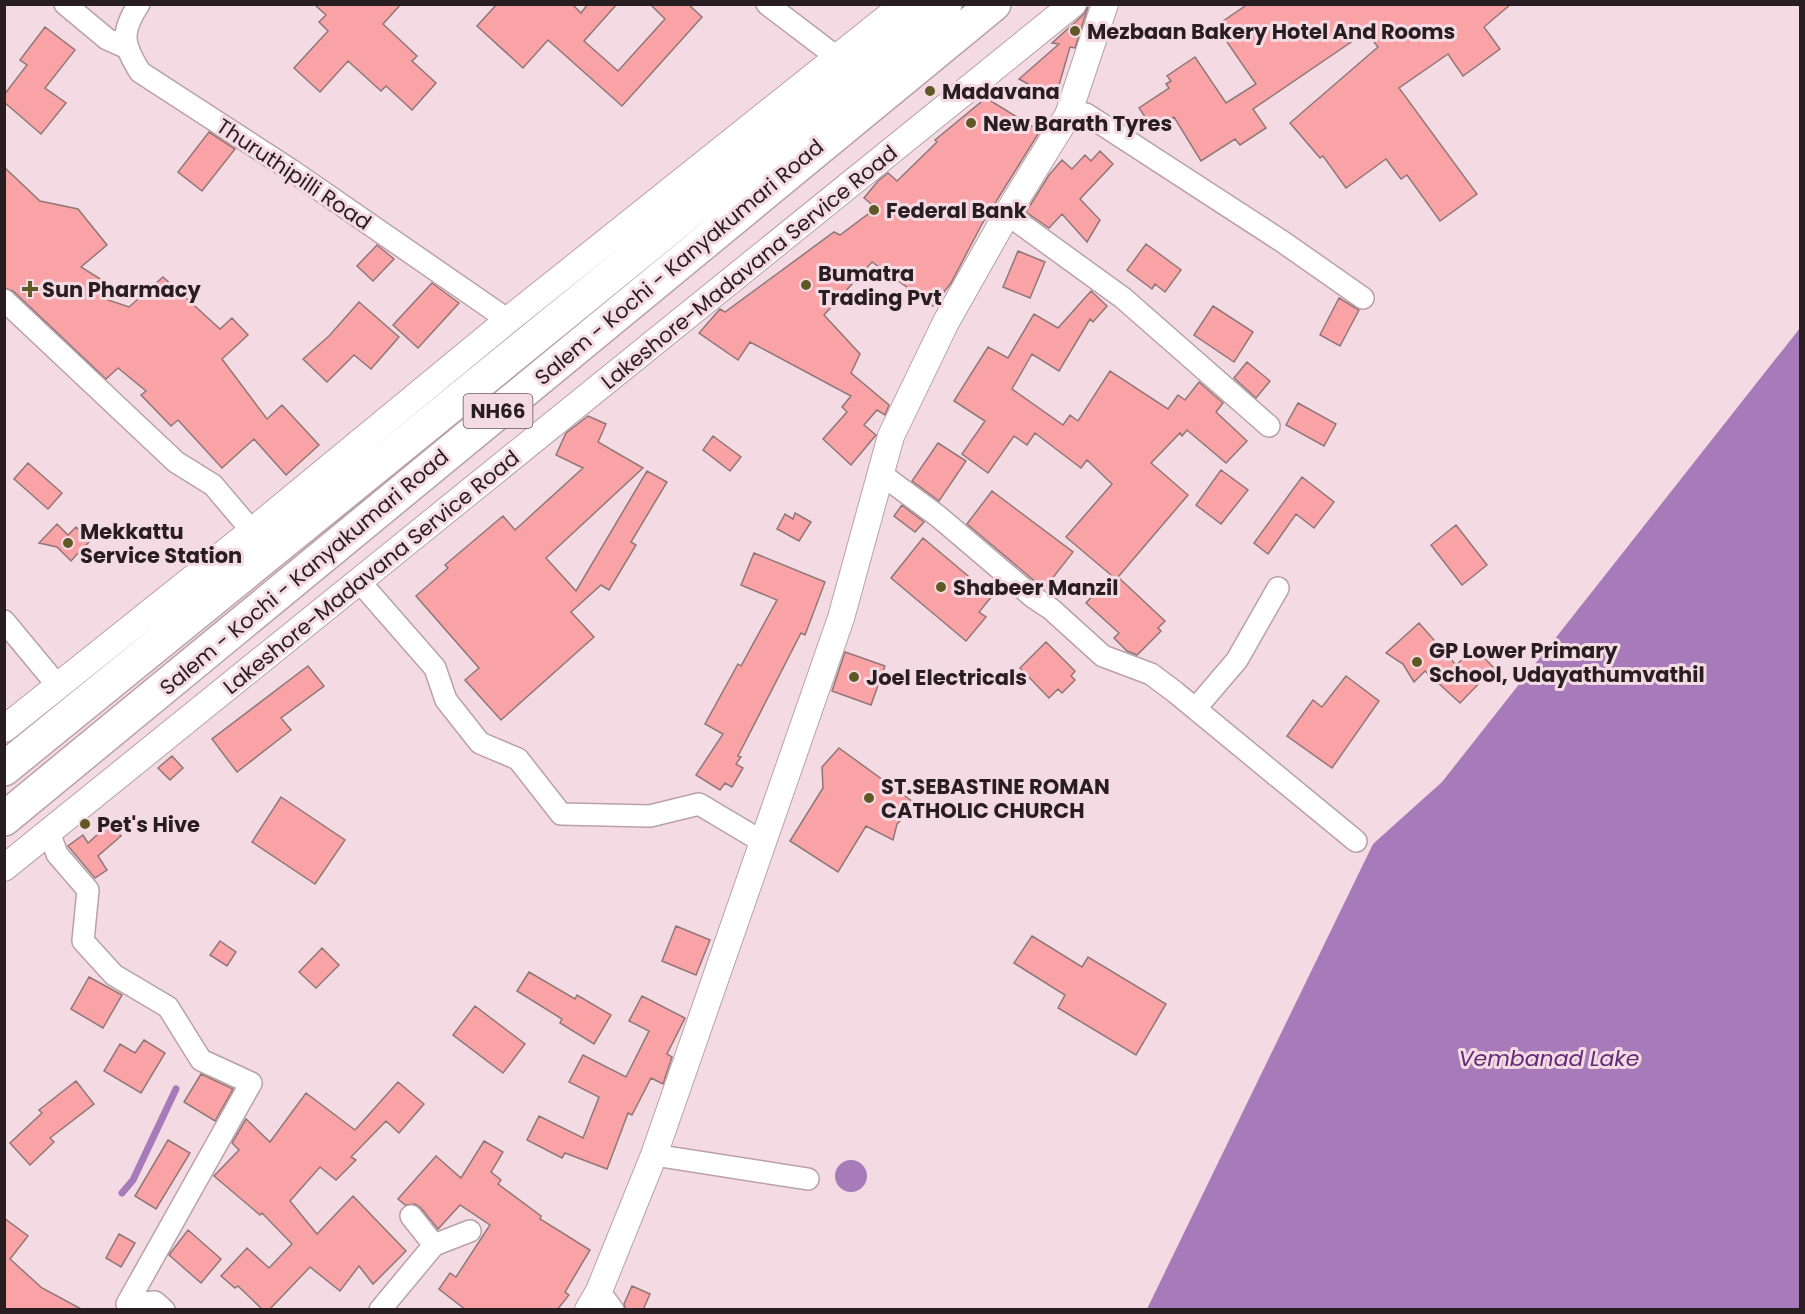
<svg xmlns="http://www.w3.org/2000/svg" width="1805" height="1314" viewBox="0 0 1805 1314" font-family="Poppins,sans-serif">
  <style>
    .water { fill: #a77bba }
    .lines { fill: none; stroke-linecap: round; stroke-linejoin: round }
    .stream { stroke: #a77bba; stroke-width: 7 }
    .building { fill: #faa3a6; stroke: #8f7777; stroke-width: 1.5 }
    .minor-casing { stroke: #baa1a9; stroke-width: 24 }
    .tertiary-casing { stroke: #baa1a9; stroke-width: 28 }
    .trunk-casing { stroke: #baa1a9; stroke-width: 36 }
    .minor { stroke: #fff; stroke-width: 21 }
    .tertiary { stroke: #fff; stroke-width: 26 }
    .trunk { stroke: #fff; stroke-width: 33 }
    .poi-dot { fill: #615925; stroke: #f4dae2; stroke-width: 2 }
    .labels { text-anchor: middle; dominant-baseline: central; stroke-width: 6; stroke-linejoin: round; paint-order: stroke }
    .shield { fill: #f4dae2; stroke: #65565b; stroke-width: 1.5 }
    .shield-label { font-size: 20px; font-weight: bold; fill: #281e21 }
    .poi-label { font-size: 21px; font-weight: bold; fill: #281e21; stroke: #f4dae2; text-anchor: start }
    .street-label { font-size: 21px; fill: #281e21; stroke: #f4dae2 }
    .water-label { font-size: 22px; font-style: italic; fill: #612a77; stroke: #f4dae2 }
  </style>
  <rect width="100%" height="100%" fill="#f4dae2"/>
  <!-- water -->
  <path class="water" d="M 1800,328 L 1800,1309 L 1147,1309 L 1373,844 L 1442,782 Z
    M835 1176a16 16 0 1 1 32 0a16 16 0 1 1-32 0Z"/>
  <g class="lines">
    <!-- stream -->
    <path class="stream" d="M 122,1193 L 133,1180 L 176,1089"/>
  </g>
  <!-- building -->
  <path class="building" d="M 314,4 L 401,4 L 383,24 L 417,56 L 412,61 L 436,83 L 412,110 L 386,86 L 381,91 L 348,61 L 320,92 L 294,68 L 328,31 L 319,22 L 326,15 Z
    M 497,4 L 572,4 L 581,13 L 588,4 L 617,4 L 584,41 L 618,71 L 665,19 L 650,4 L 688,4 L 702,17 L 622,106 L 548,40 L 523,68 L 477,26 Z
    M 1248,4 L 1511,4 L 1484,27 L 1500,49 L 1463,76 L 1448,54 L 1399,88 L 1477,194 L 1440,221 L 1407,175 L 1401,179 L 1386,159 L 1346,188 L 1323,156 L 1320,158 L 1290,123 L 1378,47 L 1366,32 L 1253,109 L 1266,128 L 1240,145 L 1235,139 L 1201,161 L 1174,117 L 1154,130 L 1139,108 L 1169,88 L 1166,84 L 1171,81 L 1167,76 L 1195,57 L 1226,103 L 1256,84 L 1216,26 Z
    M 1088,7 L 1075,48 L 1070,47 L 1055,99 L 1019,79 L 1059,44 L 1052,43 L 1082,16 Z
    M 45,27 L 75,50 L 45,88 L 66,103 L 41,134 L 4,102 L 4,95 L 27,65 L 20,60 Z
    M 986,98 L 1040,131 L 982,224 L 951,283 L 933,306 L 872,262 L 824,315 L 860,354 L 851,373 L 889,405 L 885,415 L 877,410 L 864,425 L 876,435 L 851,465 L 823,439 L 847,412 L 842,407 L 851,396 L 750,342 L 738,360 L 699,333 L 720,309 L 725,312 L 834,232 L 840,235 L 876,208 L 864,198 L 878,181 L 888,173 L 897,181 L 937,142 L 935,140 Z
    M 209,132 L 235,149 L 202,191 L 178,172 Z
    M 1100,151 L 1113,164 L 1080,199 L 1100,220 L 1087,242 L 1062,214 L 1049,228 L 1026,212 L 1049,175 L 1062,160 L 1072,169 L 1085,155 L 1091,161 Z
    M 4,167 L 40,201 L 78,209 L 107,245 L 81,267 L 105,282 L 108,300 L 129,307 L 163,277 L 220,329 L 232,318 L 248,335 L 222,359 L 267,419 L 282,405 L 319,445 L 286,475 L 254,439 L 222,468 L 178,420 L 171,426 L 141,395 L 146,391 L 118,368 L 106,379 L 13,291 L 4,288 Z
    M 1146,244 L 1181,270 L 1165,292 L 1155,284 L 1152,289 L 1127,270 Z
    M 377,245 L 394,259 L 373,281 L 357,266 Z
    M 1018,251 L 1045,262 L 1030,298 L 1003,287 Z
    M 432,283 L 459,303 L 418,348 L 393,325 Z
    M 1091,291 L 1107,306 L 1093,322 L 1090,319 L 1059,371 L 1032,354 L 1012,389 L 1063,425 L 1070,415 L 1078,421 L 1110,371 L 1168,409 L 1178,395 L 1185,400 L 1199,382 L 1223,403 L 1216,412 L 1247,441 L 1226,463 L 1187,430 L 1182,436 L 1180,433 L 1151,463 L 1188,495 L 1118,577 L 1165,621 L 1158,628 L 1161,631 L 1137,655 L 1127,651 L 1114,638 L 1119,633 L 1086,603 L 1111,575 L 1066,537 L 1112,484 L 1087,460 L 1081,468 L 1035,433 L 1027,445 L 1014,436 L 988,473 L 962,454 L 985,421 L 954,401 L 988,347 L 1008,358 L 1034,314 L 1058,328 Z
    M 1339,298 L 1359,310 L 1340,346 L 1320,335 Z
    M 359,302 L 399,337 L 371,369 L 354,355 L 327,382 L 303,359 L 329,336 Z
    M 1213,306 L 1253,332 L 1234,362 L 1194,335 Z
    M 1247,362 L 1270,381 L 1256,398 L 1234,378 Z
    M 1298,403 L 1336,424 L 1324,446 L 1286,425 Z
    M 588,416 L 606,424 L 598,442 L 643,468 L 546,558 L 576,591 L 647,471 L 667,482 L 631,542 L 636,545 L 609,590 L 601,585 L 571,612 L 594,637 L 501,720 L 465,680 L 479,668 L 416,596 L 448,568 L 445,565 L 503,516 L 515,530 L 583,468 L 556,455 L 566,433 Z
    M 713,436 L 741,457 L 730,471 L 703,450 Z
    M 938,443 L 966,461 L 939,501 L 912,481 Z
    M 28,463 L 62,493 L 48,509 L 14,479 Z
    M 1221,470 L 1248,490 L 1221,524 L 1196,505 Z
    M 1302,477 L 1334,502 L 1314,528 L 1296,514 L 1268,554 L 1254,543 Z
    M 992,491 L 1073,552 L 1044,589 L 967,524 Z
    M 902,505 L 924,522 L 915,532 L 894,516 Z
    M 795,513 L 811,522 L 799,541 L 777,529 L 785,514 L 793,519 Z
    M 57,524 L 68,535 L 76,527 L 90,541 L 82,549 L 87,554 L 79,552 L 71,561 L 57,547 L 39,543 Z
    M 1456,525 L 1487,565 L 1462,585 L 1431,545 Z
    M 923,538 L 992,596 L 979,612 L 986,617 L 966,641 L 891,578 Z
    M 754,553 L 825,582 L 805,635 L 801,633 L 738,756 L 741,757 L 736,764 L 743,768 L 732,787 L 725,783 L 720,790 L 696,775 L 723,734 L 705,724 L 738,664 L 741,666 L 777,600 L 741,585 Z
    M 1419,623 L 1456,665 L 1475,648 L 1494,668 L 1460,703 L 1425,671 L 1414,682 L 1403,664 L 1386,653 Z
    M 1046,642 L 1075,671 L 1071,676 L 1075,680 L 1062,693 L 1058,689 L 1049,698 L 1020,668 Z
    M 845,652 L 885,666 L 871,705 L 832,691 Z
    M 308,666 L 324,686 L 281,718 L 291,730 L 237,772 L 212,739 Z
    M 1346,676 L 1379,701 L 1332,768 L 1287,736 L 1313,700 L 1322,707 Z
    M 839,748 L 916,804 L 897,824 L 893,840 L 866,826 L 838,872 L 790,841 L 823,788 L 822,767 Z
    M 172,756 L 183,768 L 170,780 L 158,768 Z
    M 281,797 L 345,840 L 315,884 L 252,842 Z
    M 110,823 L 121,836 L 98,856 L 107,870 L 95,878 L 68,846 L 83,835 L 88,843 Z
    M 676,926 L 710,940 L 696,975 L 662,961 Z
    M 1032,936 L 1082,967 L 1088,957 L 1166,1004 L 1136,1055 L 1058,1008 L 1065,995 L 1014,963 Z
    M 220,941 L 236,952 L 227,966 L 210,955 Z
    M 322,948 L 339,965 L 316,988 L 299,972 Z
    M 529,972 L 575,999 L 577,995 L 611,1015 L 594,1044 L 560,1023 L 562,1019 L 517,991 Z
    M 89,977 L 122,995 L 103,1028 L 71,1009 Z
    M 642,996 L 685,1018 L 667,1054 L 672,1057 L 663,1084 L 651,1078 L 632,1115 L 628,1113 L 607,1169 L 565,1153 L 562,1158 L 527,1140 L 539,1116 L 583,1138 L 599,1097 L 569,1082 L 583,1055 L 626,1077 L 649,1031 L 629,1021 Z
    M 475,1006 L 525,1044 L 503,1073 L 453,1035 Z
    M 144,1040 L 165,1053 L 141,1093 L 104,1071 L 120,1044 L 135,1053 Z
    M 201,1074 L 233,1089 L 215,1121 L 184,1102 Z
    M 76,1081 L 94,1104 L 50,1138 L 54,1142 L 30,1165 L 10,1143 L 42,1113 L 39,1110 Z
    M 398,1082 L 424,1104 L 399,1133 L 386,1121 L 351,1157 L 356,1160 L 336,1180 L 320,1167 L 290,1201 L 317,1234 L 353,1196 L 406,1251 L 373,1284 L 359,1266 L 340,1291 L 310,1267 L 269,1310 L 263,1310 L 238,1286 L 235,1288 L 221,1276 L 247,1248 L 269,1268 L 292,1244 L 262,1213 L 260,1215 L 214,1176 L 239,1150 L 232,1143 L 246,1119 L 270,1142 L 306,1093 L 355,1130 Z
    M 168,1140 L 190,1153 L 156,1209 L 135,1196 Z
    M 484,1141 L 503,1152 L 491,1172 L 501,1180 L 498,1184 L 541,1216 L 540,1219 L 590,1250 L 565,1292 L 569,1295 L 557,1310 L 466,1310 L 439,1289 L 450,1273 L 456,1277 L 490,1225 L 460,1205 L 438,1229 L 421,1208 L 415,1204 L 405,1205 L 398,1199 L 436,1156 L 461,1178 Z
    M 4,1218 L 28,1236 L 10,1259 L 42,1288 L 83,1310 L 4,1310 Z
    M 188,1230 L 221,1259 L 201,1283 L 169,1255 Z
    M 119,1234 L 135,1243 L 121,1267 L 106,1258 Z
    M 632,1286 L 650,1294 L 643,1310 L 626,1310 L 624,1304 Z"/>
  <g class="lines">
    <!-- minor casing -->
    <g class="minor-casing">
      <path id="minor" d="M 65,4 L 107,39 L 125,47
        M 139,4 C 120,33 123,44 140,72 L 291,170 L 508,320
        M 767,4 L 838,58
        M 1065,120 L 1086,114 L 1283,242 L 1363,298
        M 1007,214 L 1123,298 L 1269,426
        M 4,300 L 176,462 L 213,485 L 252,531
        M 881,474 L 939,517 L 1033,597 L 1051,609 L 1103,656 L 1151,674 L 1175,692 L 1356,841
        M 359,581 L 435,668 L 446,700 L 480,743 L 518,759 L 561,814 L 650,816 L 699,804 L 761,841
        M 4,621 L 58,686
        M 1196,708 L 1237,660 L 1278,588
        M 49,832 L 57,854 L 88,890 L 83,941 L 114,975 L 168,1007 L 201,1060 L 251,1083 L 127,1304 L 155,1302 L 164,1310
        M 654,1155 L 808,1179
        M 411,1216 L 434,1245
        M 599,1291 L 613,1310
        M 380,1310 L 434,1245 L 470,1231"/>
    </g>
    <!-- tertiary casing -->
    <g class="tertiary-casing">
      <path id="tertiary" d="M 4,729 L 252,531 L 508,320 L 904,4
        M 4,868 L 1073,4
        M 588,1310 L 599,1291 L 654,1155 L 841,618 L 891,436 L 946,322 L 1007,214 L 1068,115 L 1105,4"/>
    </g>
    <!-- trunk casing -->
    <g class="trunk-casing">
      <path id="trunk" d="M 4,769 L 945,4
        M 4,819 L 994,4"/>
    </g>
    <!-- minor -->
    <use href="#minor" class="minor"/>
    <!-- tertiary -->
    <use href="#tertiary" class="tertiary"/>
    <!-- trunk -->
    <use href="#trunk" class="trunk"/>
  </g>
  <!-- markers -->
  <g class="poi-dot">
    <circle cx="1075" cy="31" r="6"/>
    <circle cx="930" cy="91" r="6"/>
    <circle cx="971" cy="123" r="6"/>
    <circle cx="874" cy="210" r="6"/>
    <circle cx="806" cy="285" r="6"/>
    <path d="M27 280h6v6h6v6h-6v6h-6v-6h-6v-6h6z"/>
    <circle cx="68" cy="543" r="6"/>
    <circle cx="941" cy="587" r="6"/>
    <circle cx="1417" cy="662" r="6"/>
    <circle cx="854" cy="677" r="6"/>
    <circle cx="869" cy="798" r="6"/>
    <circle cx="85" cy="824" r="6"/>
  </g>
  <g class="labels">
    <!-- shield labels -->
    <rect class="shield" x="463.5" y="394" width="69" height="34" rx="4.5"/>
    <g class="shield-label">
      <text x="498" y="411">NH66</text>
    </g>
    <!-- poi labels -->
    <g class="poi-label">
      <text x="1087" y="31">Mezbaan Bakery Hotel And Rooms</text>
      <text x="942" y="91">Madavana</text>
      <text x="983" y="123">New Barath Tyres</text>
      <text x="886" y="210">Federal Bank</text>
      <text x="818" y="273">Bumatra<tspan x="818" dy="24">Trading Pvt</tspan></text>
      <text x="42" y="289">Sun Pharmacy</text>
      <text x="80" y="531">Mekkattu<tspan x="80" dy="24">Service Station</tspan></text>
      <text x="953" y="587">Shabeer Manzil</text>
      <text x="1429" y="650">GP Lower Primary<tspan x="1429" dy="24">School, Udayathumvathil</tspan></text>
      <text x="866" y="677">Joel Electricals</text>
      <text x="881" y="786">ST.SEBASTINE ROMAN<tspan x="881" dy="24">CATHOLIC CHURCH</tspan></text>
      <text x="97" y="824">Pet's Hive</text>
    </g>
    <!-- street labels -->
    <g class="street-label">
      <text transform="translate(294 174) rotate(34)">Thuruthipilli Road</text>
      <text transform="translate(679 262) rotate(-40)">Salem - Kochi - Kanyakumari Road</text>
      <text transform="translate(749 267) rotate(-39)">Lakeshore-Madavana Service Road</text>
      <text transform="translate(304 572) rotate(-40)">Salem - Kochi - Kanyakumari Road</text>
      <text transform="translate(371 572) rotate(-39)">Lakeshore-Madavana Service Road</text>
    </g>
    <!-- water labels -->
    <g class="water-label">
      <text x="1549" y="1058">Vembanad Lake</text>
    </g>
  </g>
  <!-- border -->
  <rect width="1805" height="1314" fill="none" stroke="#281e21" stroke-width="12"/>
</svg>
